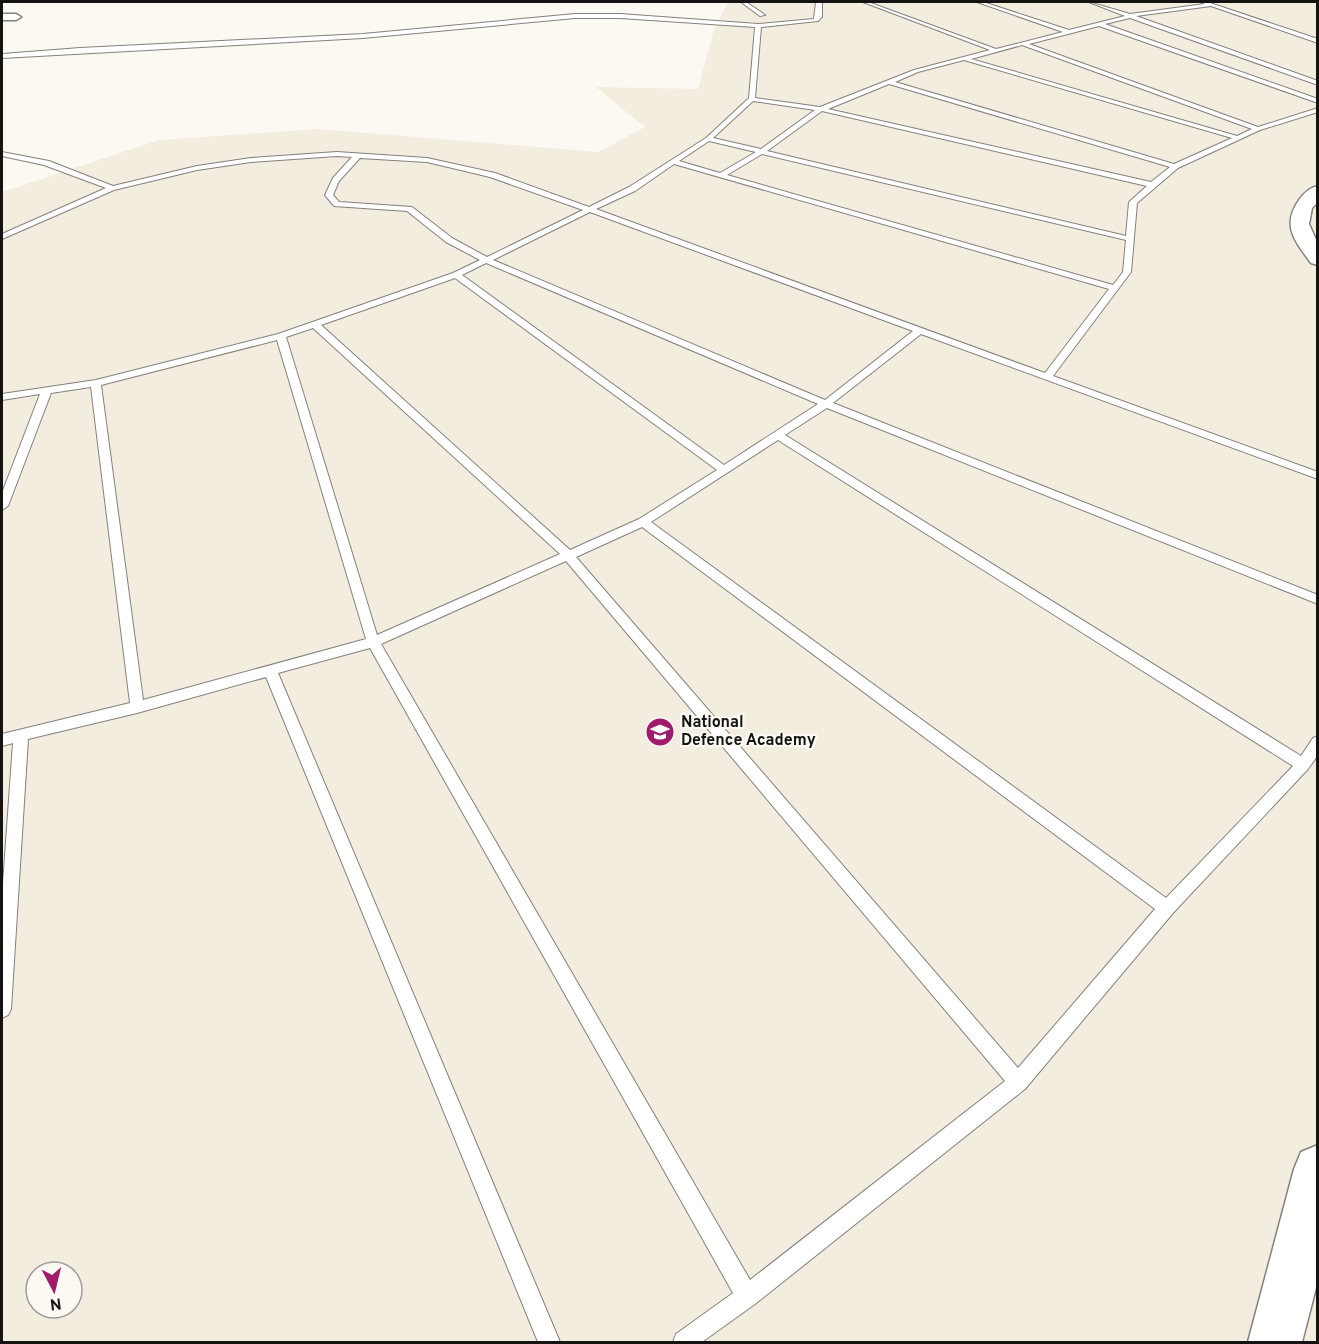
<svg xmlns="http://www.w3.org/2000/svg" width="1319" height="1344" viewBox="0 0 1319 1344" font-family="Overpass,sans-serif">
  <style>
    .built { fill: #f3ede0; fill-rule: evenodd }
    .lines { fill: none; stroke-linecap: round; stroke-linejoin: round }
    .lane-casing { stroke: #84817c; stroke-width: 2 }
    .street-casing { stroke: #84817c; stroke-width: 3 }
    .secondary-casing { stroke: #84817c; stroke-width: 3 }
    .lane { fill: #fff; fill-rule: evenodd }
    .street { fill: #fff; fill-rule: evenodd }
    .secondary { fill: #fff; fill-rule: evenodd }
    .labels { text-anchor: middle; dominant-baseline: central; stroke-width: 4.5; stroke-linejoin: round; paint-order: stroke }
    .poi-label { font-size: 16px; font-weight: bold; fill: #141311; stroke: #fcf9f3; text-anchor: start }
  </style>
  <rect width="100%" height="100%" fill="#fcf9f3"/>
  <!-- built -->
  <path class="built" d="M 728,2 L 1317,2 L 1317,1342 L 2,1342 L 2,192 L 159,140 L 318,129 L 598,152 L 645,127 L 596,87 L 698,89 L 714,29 ZM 36,1272 L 72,1272 L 72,1308 L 36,1308 Z"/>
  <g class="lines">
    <!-- lane casing -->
    <g class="lane-casing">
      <path id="lane" d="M 741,2 L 746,2 L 765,15 L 760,16 Z
        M 816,2 L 822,2 L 822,17 L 818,21 L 761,27 L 755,98 L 820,107 L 914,70 L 990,50 L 863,2 L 868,2 L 996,49 L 1063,32 L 977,2 L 983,2 L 1069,30 L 1125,16 L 1089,2 L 1130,14 L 1205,4 L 1200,2 L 1207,2 L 1318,39 L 1318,43 L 1211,6 L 1136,16 L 1318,81 L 1318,85 L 1130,18 L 1105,24 L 1318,99 L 1318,103 L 1099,26 L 1029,44 L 1258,127 L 1318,108 L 1318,112 L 1260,130 L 1178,168 L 1137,203 L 1131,272 L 1053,376 L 1318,472 L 1318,479 L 921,334 L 833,403 L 1318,595 L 1318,604 L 827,408 L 785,435 L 1301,756 L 1313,738 L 1318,736 L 1318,755 L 1308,769 L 1173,913 L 1025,1089 L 755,1304 L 702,1342 L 673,1342 L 676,1334 L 733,1293 L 370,648 L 278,673 L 560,1342 L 538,1342 L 266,677 L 137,713 L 28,739 L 11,1009 L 8,1015 L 2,1018 L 2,898 L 13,743 L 2,746 L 2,734 L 130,703 L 91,387 L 51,393 L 8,506 L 2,510 L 2,493 L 40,394 L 2,400 L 2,394 L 96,380 L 278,334 L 453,273 L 480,260 L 446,242 L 407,211 L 334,206 L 325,195 L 333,178 L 352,157 L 337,156 L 251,162 L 197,170 L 114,190 L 2,239 L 2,234 L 106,188 L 44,165 L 2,156 L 2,152 L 49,161 L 113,186 L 197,166 L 251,158 L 337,152 L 427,158 L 495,173 L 589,207 L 629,187 L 706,138 L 749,98 L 755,27 L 620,18 L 575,18 L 363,38 L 2,58 L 2,54 L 80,48 L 363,34 L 575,14 L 620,14 L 758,24 L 814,19 ZM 1022,45 L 1252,129 L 1237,136 L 971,59 ZM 964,60 L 1232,138 L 1174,164 L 895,82 L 918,72 ZM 889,84 L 1170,167 L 1151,182 L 828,109 ZM 753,101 L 815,110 L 761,149 L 713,138 ZM 822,111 L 1147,186 L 1129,202 L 1126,236 L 767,151 ZM 709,141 L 756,152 L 720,173 L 679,161 ZM 762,154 L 1126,240 L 1123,272 L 1113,285 L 727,175 ZM 360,158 L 427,162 L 490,177 L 583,210 L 487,257 L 452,238 L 412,207 L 339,202 L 333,195 L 339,181 ZM 674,164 L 1109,289 L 1045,373 L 596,209 L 635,191 ZM 590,212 L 913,331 L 825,400 L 493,260 ZM 486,263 L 818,404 L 724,465 L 462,275 ZM 455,278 L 717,470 L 639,519 L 570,550 L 321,325 ZM 313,328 L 560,554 L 377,635 L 286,337 ZM 277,340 L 366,639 L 143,700 L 101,385 ZM 778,440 L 1293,766 L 1166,898 L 651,522 ZM 642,527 L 1155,909 L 1018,1068 L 576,557 ZM 566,561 L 1005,1081 L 750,1280 L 381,644 Z"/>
    </g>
    <!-- street casing -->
    <g class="street-casing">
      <path id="street" d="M 2,14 L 16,14 L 21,17 L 16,20 L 2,20 Z"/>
    </g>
    <!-- secondary casing -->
    <g class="secondary-casing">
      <path id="secondary" d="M 1318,186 L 1318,202 L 1312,208 L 1309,224 L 1318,244 L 1318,265 L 1311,263 C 1295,241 1281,226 1299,200 C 1304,193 1309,188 1318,186 Z
        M 1318,1145 L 1318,1280 L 1302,1342 L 1248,1342 L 1294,1169 L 1301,1152 Z"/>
    </g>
    <!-- lane -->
    <use href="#lane" class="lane"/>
    <!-- street -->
    <use href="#street" class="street"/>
    <!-- secondary -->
    <use href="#secondary" class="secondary"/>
  </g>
  <!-- icons -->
  <defs>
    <g id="university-disc" transform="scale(1.5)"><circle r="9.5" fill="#a01b6b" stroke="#fcf9f3"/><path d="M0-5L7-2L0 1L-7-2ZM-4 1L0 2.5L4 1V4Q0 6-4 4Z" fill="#fff"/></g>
  </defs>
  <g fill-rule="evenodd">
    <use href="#university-disc" x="660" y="732"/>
  </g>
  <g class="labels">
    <!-- poi labels -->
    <g class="poi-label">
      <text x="681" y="723">National<tspan x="681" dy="18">Defence Academy</tspan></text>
    </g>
  </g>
  <!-- border -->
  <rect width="1319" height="1344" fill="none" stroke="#141311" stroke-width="6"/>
  <!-- north arrow -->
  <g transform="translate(54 1290) rotate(173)"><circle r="28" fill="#fcf9f3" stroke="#9f9d99" stroke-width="1.5"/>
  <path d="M0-4.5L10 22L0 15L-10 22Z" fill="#a01b6b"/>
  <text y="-9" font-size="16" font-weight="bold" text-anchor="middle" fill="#141311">N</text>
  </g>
</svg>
